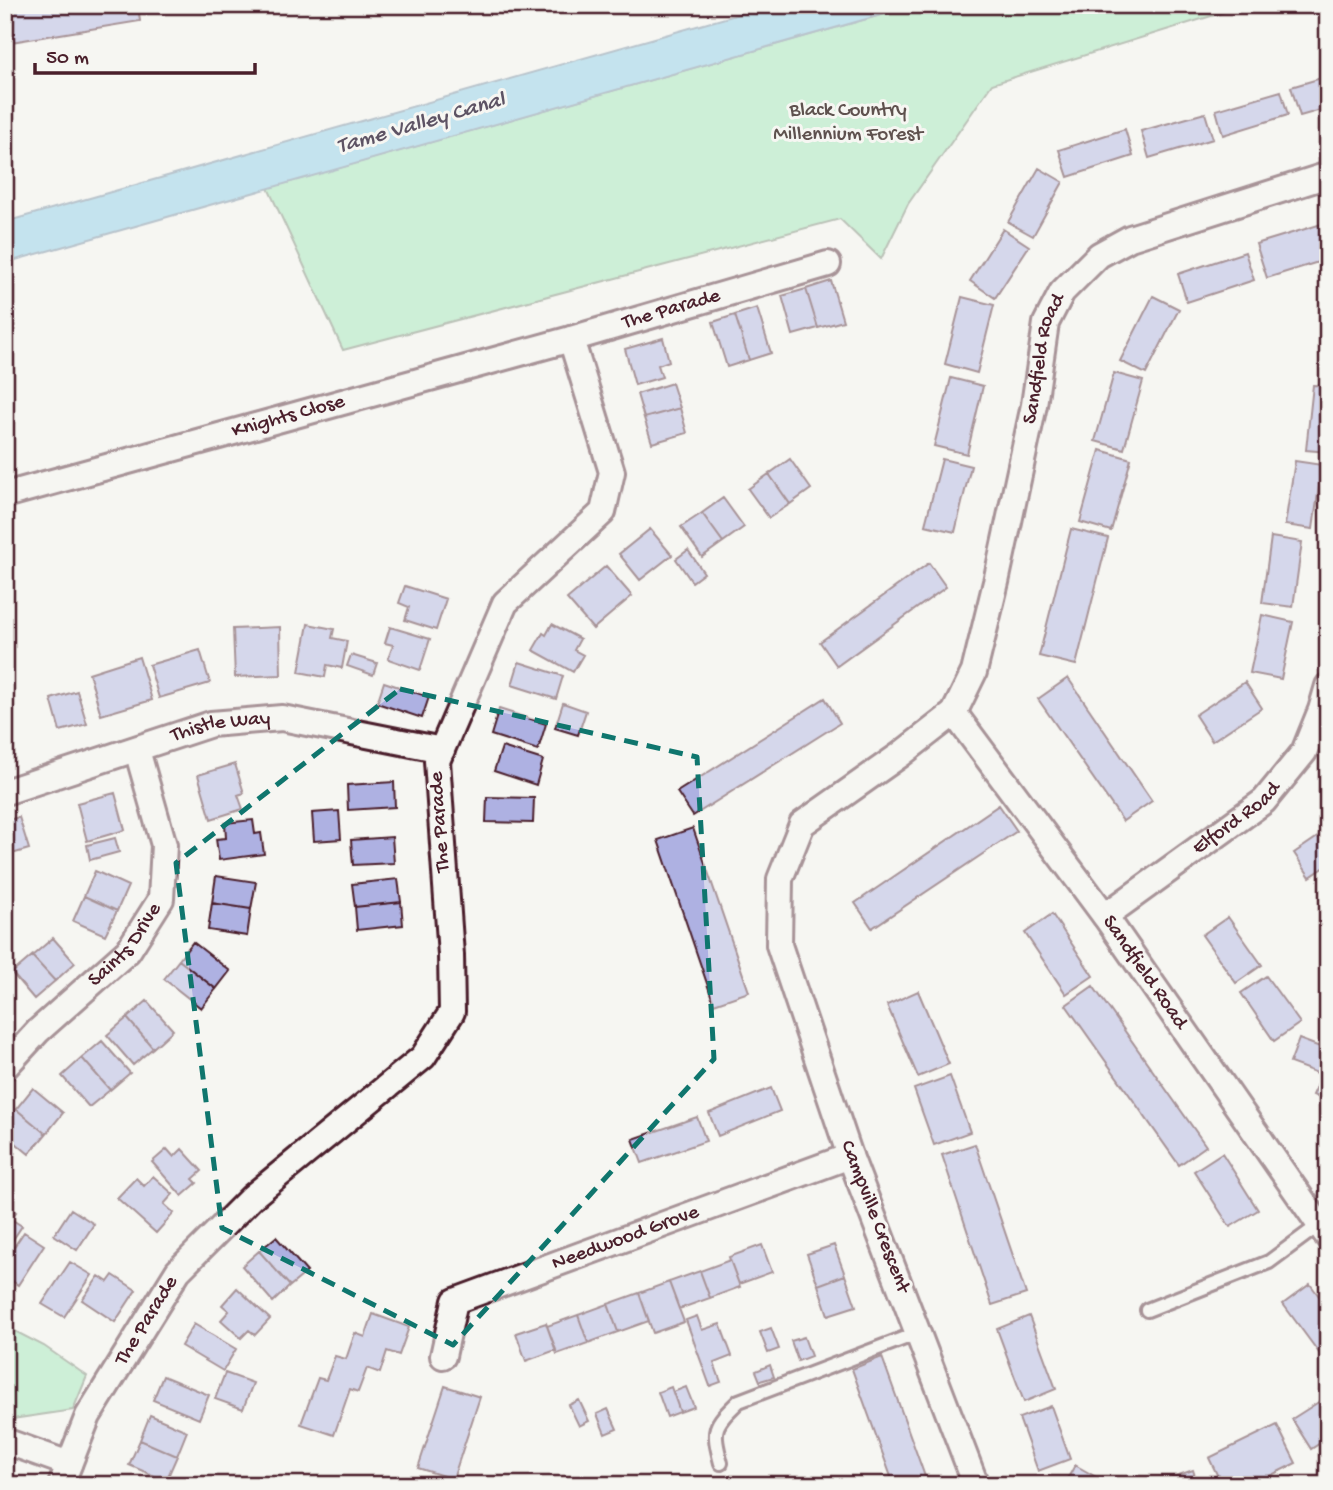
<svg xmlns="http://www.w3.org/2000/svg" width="1333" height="1490" viewBox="0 0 1333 1490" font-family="'Gochi Hand',sans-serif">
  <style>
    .green { fill: #9ce6b5; stroke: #738270; stroke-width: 2 }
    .water { fill: #88cde9; stroke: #6f879d; stroke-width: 2 }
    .building { fill: #aeb1e2; stroke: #4a1f2b; stroke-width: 2 }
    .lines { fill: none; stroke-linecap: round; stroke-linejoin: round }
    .lane-casing { stroke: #4a1f2b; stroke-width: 18 }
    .street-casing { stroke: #4a1f2b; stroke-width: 30 }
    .lane { stroke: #f6f6f2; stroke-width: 12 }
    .street { stroke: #f6f6f2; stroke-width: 24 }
    .marked { fill: none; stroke: #0f766e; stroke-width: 5; stroke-dasharray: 14 9; stroke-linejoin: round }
    .labels { text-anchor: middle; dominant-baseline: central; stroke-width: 6; stroke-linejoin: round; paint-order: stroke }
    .park-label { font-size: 21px; fill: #5e514e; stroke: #f6f6f2 }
    .street-label { font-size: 21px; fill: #4a1f2b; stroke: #f6f6f2 }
    .water-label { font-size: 23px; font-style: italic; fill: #5d5364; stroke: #f6f6f2 }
  </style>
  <rect width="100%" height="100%" fill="#f6f6f2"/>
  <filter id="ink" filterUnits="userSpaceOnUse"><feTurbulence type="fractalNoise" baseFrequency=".0143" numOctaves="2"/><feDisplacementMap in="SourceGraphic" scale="14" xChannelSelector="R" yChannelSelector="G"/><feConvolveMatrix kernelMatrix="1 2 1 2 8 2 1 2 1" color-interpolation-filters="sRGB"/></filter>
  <g filter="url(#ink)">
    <!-- green -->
    <path class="green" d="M 916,5 L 1247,5 L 992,84 L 908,204 L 881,259 L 840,219 L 343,350 L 268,188 Z
      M 5,1326 L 44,1346 L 87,1376 L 73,1410 L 5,1420 Z"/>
    <!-- water -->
    <path class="water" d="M 771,5 L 916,5 L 5,263 L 5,222 Z"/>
    <!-- building -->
    <path class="building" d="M 5,5 L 138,5 L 140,21 L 5,43 Z
      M 1328,76 L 1328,108 L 1300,116 L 1291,87 Z
      M 1281,91 L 1288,115 L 1223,135 L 1216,110 Z
      M 1205,113 L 1213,139 L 1149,158 L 1141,131 Z
      M 1125,129 L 1133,156 L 1068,177 L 1059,150 Z
      M 1039,168 L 1063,182 L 1033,236 L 1008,222 Z
      M 1328,222 L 1328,259 L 1267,278 L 1256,244 Z
      M 1003,229 L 1029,246 L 995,298 L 970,281 Z
      M 1245,252 L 1254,280 L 1187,302 L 1178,274 Z
      M 831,281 L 843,321 L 818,328 L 806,289 Z
      M 806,289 L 818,328 L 793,335 L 782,296 Z
      M 1153,296 L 1179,309 L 1146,374 L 1120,361 Z
      M 962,297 L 994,305 L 977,373 L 945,364 Z
      M 757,308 L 771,353 L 749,360 L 735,315 Z
      M 735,315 L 749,360 L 727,367 L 713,322 Z
      M 663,338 L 669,361 L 658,365 L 662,377 L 635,385 L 625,349 Z
      M 1114,373 L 1143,381 L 1124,449 L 1095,441 Z
      M 951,378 L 983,386 L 967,454 L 934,446 Z
      M 672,383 L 680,408 L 644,418 L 637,394 Z
      M 1313,385 L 1328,386 L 1328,452 L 1306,450 Z
      M 680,408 L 687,433 L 652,443 L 644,418 Z
      M 1100,450 L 1131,459 L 1111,531 L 1080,522 Z
      M 790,459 L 811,489 L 790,504 L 769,474 Z
      M 942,459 L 971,466 L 955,532 L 925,525 Z
      M 1295,461 L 1322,465 L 1313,529 L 1285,525 Z
      M 769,474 L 790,504 L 769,518 L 748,489 Z
      M 723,498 L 744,527 L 723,542 L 702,513 Z
      M 702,513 L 723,542 L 702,557 L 681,527 Z
      M 650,529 L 672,555 L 640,580 L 619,554 Z
      M 1071,529 L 1108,538 L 1076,665 L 1039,656 Z
      M 1271,537 L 1302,542 L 1293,607 L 1262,603 Z
      M 688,550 L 704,573 L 692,582 L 676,559 Z
      M 929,563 L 946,587 L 837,666 L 820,642 Z
      M 606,566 L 632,596 L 593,629 L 567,599 Z
      M 405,586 L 446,599 L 436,630 L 405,620 L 409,607 L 399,603 Z
      M 1262,615 L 1293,622 L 1281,679 L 1250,673 Z
      M 308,624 L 334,629 L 332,638 L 347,641 L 342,668 L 327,665 L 325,677 L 299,672 Z
      M 552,624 L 580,639 L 574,650 L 583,655 L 573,672 L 533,650 L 543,633 L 546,635 Z
      M 280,627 L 281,675 L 235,677 L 233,629 Z
      M 390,627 L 430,639 L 420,670 L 388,659 L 393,645 L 385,643 Z
      M 200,650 L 210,683 L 159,698 L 149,665 Z
      M 351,655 L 377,663 L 373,675 L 347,666 Z
      M 139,657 L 152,700 L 101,715 L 89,673 Z
      M 519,662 L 563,676 L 556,699 L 512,685 Z
      M 1068,678 L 1152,801 L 1123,821 L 1038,699 Z
      M 384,682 L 429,697 L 422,718 L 377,703 Z
      M 1245,682 L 1262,708 L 1212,741 L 1195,715 Z
      M 77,691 L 87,724 L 60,731 L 51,699 Z
      M 825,698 L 840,723 L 693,816 L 677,792 Z
      M 563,703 L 586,711 L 578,735 L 555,728 Z
      M 499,709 L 546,724 L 538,750 L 491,735 Z
      M 502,747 L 543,760 L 536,785 L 494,771 Z
      M 235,764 L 244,793 L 238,795 L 243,809 L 211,819 L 198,775 Z
      M 394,782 L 395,807 L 348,810 L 347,785 Z
      M 115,793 L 125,830 L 87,841 L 77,803 Z
      M 487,797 L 534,798 L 533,823 L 486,822 Z
      M 999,805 L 1017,831 L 872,928 L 855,903 Z
      M 339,811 L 341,839 L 314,841 L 312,813 Z
      M 19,817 L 29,849 L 5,856 L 5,821 Z
      M 253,820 L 255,834 L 261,833 L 264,854 L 219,860 L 216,839 L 226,838 L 225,823 Z
      M 693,828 L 749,992 L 714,1004 L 658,840 Z
      M 1328,830 L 1328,865 L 1310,877 L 1294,853 Z
      M 392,837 L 394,863 L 353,865 L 351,840 Z
      M 115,838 L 119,852 L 90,860 L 87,845 Z
      M 95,871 L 128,886 L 117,911 L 84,896 Z
      M 216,876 L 256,882 L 251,909 L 212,903 Z
      M 398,879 L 401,902 L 355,907 L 352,884 Z
      M 84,896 L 117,911 L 105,935 L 73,921 Z
      M 401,902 L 403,925 L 357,930 L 355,907 Z
      M 212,903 L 251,909 L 247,936 L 208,930 Z
      M 1052,914 L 1093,976 L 1066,994 L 1025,933 Z
      M 1228,917 L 1262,965 L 1236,983 L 1202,935 Z
      M 53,938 L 75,963 L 55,981 L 32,956 Z
      M 193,942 L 230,971 L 216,989 L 179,960 Z
      M 32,956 L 55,981 L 34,999 L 12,973 Z
      M 179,960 L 216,989 L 201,1008 L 164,979 Z
      M 1266,976 L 1300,1023 L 1274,1041 L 1241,993 Z
      M 1093,986 L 1206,1146 L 1179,1165 L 1066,1005 Z
      M 918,991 L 949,1064 L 918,1077 L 887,1005 Z
      M 147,1001 L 173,1030 L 153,1048 L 127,1018 Z
      M 127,1018 L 153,1048 L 133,1065 L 107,1035 Z
      M 1299,1039 L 1328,1050 L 1320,1074 L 1290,1063 Z
      M 102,1041 L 130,1073 L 110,1090 L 82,1058 Z
      M 82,1058 L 110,1090 L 89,1107 L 62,1076 Z
      M 1324,1071 L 1328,1072 L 1328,1102 L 1313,1095 Z
      M 950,1076 L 970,1132 L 934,1145 L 914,1089 Z
      M 33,1088 L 63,1113 L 46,1134 L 16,1109 Z
      M 771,1088 L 780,1111 L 718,1136 L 709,1113 Z
      M 16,1109 L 46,1134 L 29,1154 L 5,1134 L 5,1122 Z
      M 697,1117 L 706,1141 L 642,1163 L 633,1139 Z
      M 975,1144 L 1026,1294 L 992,1305 L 942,1155 Z
      M 167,1149 L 174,1157 L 182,1149 L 202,1171 L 193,1179 L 197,1183 L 182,1196 L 152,1162 Z
      M 1222,1153 L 1258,1210 L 1230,1227 L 1194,1171 Z
      M 153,1176 L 173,1194 L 164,1204 L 174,1213 L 156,1233 L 117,1198 L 136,1178 L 144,1186 Z
      M 5,1205 L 16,1212 L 11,1219 L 22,1226 L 6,1250 Z
      M 71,1209 L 94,1224 L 77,1250 L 54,1235 Z
      M 24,1232 L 44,1245 L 18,1285 L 5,1276 L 5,1260 Z
      M 276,1237 L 307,1272 L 290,1286 L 259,1251 Z
      M 762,1245 L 772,1272 L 739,1284 L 729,1257 Z
      M 834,1245 L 845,1275 L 818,1285 L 807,1254 Z
      M 259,1251 L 290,1286 L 273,1302 L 242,1266 Z
      M 730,1260 L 740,1287 L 710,1298 L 700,1271 Z
      M 70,1262 L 92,1275 L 64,1317 L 42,1304 Z
      M 700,1271 L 710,1298 L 679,1309 L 669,1282 Z
      M 113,1275 L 136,1290 L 115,1322 L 82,1300 L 99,1276 L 108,1282 Z
      M 845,1275 L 856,1306 L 828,1315 L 818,1285 Z
      M 669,1282 L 684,1322 L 653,1333 L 639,1293 Z
      M 1310,1284 L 1328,1308 L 1328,1365 L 1283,1304 Z
      M 237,1288 L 270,1319 L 255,1335 L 249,1330 L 241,1338 L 221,1320 L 229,1311 L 222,1305 Z
      M 639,1293 L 649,1321 L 618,1332 L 608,1304 Z
      M 608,1304 L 618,1332 L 588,1343 L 578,1315 Z
      M 373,1314 L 409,1327 L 399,1355 L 387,1351 L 380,1373 L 367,1368 L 358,1392 L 350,1389 L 334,1435 L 301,1424 L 318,1378 L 326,1380 L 335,1356 L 346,1359 L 355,1333 L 365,1337 Z
      M 578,1315 L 588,1343 L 557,1354 L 547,1326 Z
      M 697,1316 L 702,1330 L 720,1324 L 732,1356 L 714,1363 L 721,1382 L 710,1386 L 686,1320 Z
      M 1029,1316 L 1056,1389 L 1024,1402 L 997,1329 Z
      M 546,1323 L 556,1350 L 526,1361 L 516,1333 Z
      M 194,1324 L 236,1349 L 223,1371 L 181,1346 Z
      M 771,1328 L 779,1349 L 768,1353 L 760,1332 Z
      M 804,1337 L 811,1356 L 798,1361 L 791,1341 Z
      M 882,1357 L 928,1485 L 894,1485 L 852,1369 Z
      M 770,1365 L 774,1377 L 760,1381 L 756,1371 Z
      M 225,1373 L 253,1383 L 243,1409 L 215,1399 Z
      M 163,1376 L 209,1395 L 199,1419 L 153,1400 Z
      M 445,1386 L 480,1397 L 453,1479 L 418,1468 Z
      M 671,1387 L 680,1412 L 667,1417 L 658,1392 Z
      M 686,1387 L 694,1407 L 680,1412 L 673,1392 Z
      M 1328,1396 L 1328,1438 L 1311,1449 L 1292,1419 Z
      M 579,1400 L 589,1421 L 579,1426 L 569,1405 Z
      M 1051,1406 L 1070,1459 L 1038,1471 L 1019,1418 Z
      M 608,1409 L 617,1429 L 605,1434 L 597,1414 Z
      M 150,1415 L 187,1431 L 177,1456 L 140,1440 Z
      M 1277,1425 L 1296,1463 L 1251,1485 L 1222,1485 L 1209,1458 Z
      M 140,1440 L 177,1456 L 166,1481 L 129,1465 Z
      M 1075,1465 L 1110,1485 L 1064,1485 Z
      M 1193,1470 L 1198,1485 L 1150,1485 Z"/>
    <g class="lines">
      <!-- lane casing -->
      <g class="lane-casing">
        <path id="lane" d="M 1147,1310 L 1269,1262 L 1319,1225
          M 721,1463 C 712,1428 713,1426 739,1401 L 918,1333"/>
      </g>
      <!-- street casing -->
      <g class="street-casing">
        <g id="street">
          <path id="s1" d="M 5,495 L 571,339"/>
          <path id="s2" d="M 954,713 L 1105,916 L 1328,1237"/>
          <path id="s3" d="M 5,792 L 211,724 L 282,718 L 442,750"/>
          <path id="s4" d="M 1105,916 L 1264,801 L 1304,752 L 1321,710 L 1328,686"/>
          <path id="s5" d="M 5,1067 L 38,1031 L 128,951 L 161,899 L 164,845 L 137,750"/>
          <path id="s6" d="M 443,1356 L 455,1301 L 850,1156"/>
          <path d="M 5,1441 L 69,1464"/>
          <path id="s7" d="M 61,1485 L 88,1416 L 178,1271 L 252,1197 L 423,1057 L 452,1012 L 451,955 L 437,761 L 505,603 L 603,512 L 612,472 L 571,339 L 828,264"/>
          <path id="s8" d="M 976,1485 L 850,1156 L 779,945 L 780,879 L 802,824 L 900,755 L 954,713 L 974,672 L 996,582 L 1034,405 L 1046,323 L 1062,292 L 1099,255 L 1130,238 L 1328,175"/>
        </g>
      </g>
      <!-- lane -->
      <use href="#lane" class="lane"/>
      <!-- street -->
      <use href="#street" class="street"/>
    </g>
  </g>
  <!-- marked area -->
  <path d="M0 0H1333V1490H0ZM 400,689 L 697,757 L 714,1059 L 453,1345 L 222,1228 L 176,863 Z" fill="#f6f6f2" fill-opacity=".55" fill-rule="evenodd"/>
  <path class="marked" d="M 400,689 L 697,757 L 714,1059 L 453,1345 L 222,1228 L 176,863 Z"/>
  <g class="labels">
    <!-- park labels -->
    <g class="park-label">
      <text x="848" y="111">Black Country<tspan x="848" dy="24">Millennium Forest</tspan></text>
    </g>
    <!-- street labels -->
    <g class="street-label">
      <text stroke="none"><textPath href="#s7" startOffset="1466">The Parade</textPath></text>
      <text stroke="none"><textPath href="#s8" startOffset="1255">Sandfield Road</textPath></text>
      <text stroke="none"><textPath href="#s1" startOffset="294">Knights Close</textPath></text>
      <text stroke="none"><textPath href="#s3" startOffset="226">Thistle Way</textPath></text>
      <text stroke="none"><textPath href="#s4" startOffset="164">Elford Road</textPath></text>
      <text transform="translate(441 822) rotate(-94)">The Parade</text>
      <text stroke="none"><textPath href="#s5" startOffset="172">Saints Drive</textPath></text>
      <text stroke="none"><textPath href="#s2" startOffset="322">Sandfield Road</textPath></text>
      <text transform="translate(874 1217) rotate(69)">Campville Crescent</text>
      <text stroke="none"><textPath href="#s6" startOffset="238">Needwood Grove</textPath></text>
      <text stroke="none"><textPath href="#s7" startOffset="186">The Parade</textPath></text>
    </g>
    <!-- water labels -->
    <g class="water-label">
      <text transform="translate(421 124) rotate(-16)">Tame Valley Canal</text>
    </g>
  </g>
  <!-- margin -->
  <rect width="1333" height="1490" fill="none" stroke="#f6f6f2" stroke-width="28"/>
  <rect x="14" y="14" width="1305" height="1462" fill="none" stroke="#4a1f2b" stroke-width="2.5" filter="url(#ink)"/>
  <!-- scale -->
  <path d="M35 63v10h220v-10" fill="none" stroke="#4a1f2b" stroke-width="3.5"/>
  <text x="46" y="63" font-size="21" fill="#4a1f2b" stroke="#f6f6f2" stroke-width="5" paint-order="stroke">50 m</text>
</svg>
